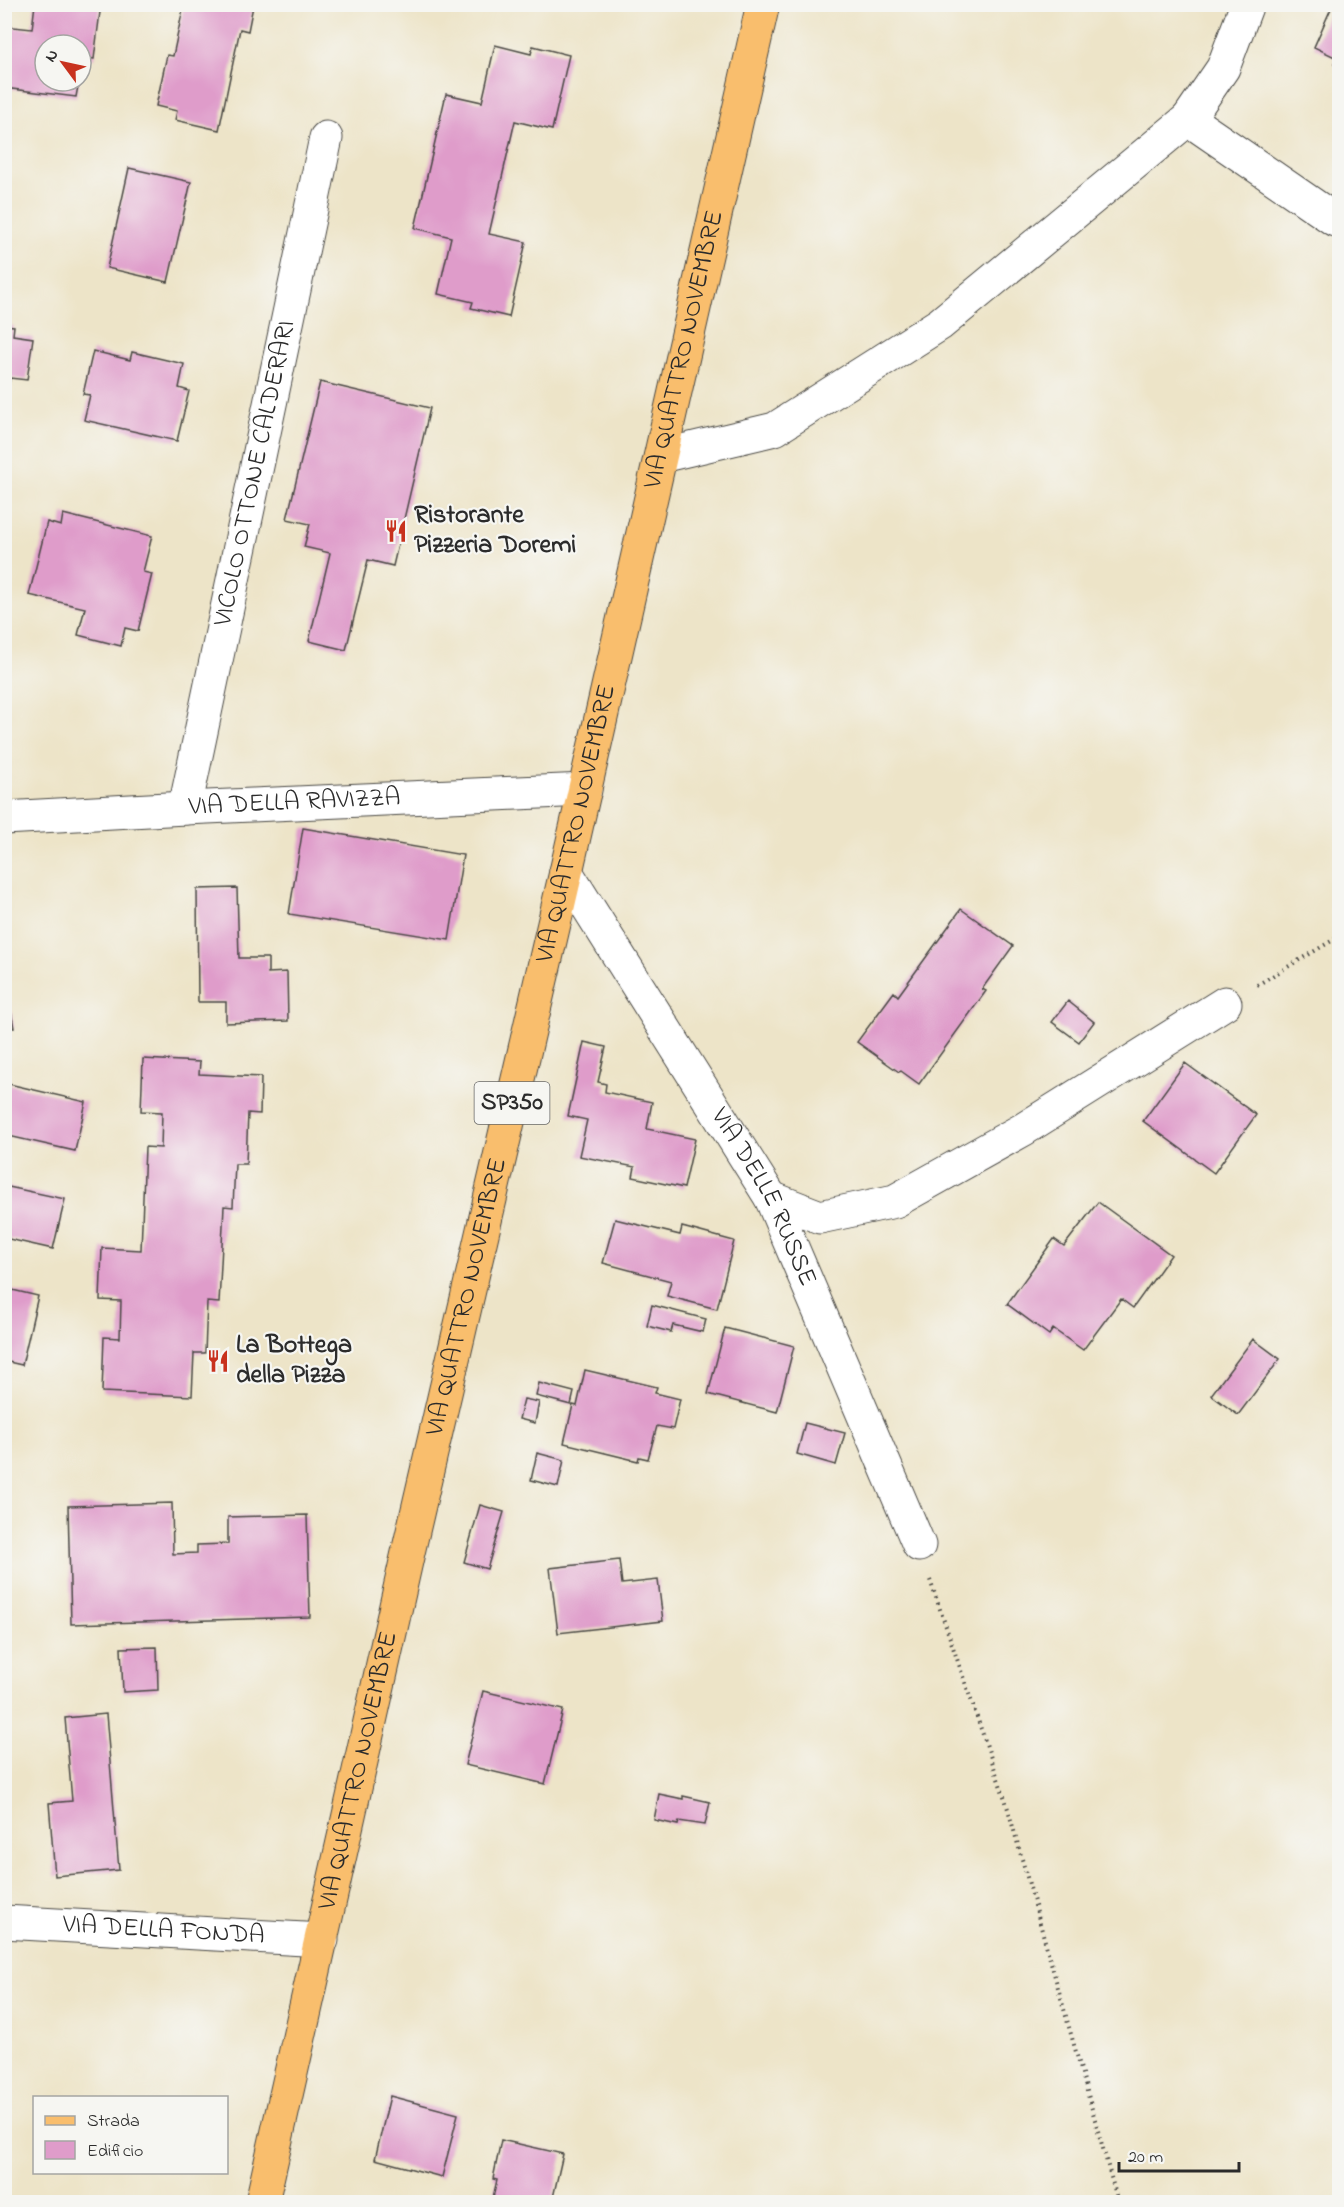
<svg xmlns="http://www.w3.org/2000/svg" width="1344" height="2207" viewBox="0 0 1344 2207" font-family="'Indie Flower',sans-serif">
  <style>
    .building { fill: #df9cca }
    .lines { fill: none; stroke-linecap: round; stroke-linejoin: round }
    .minor-casing { stroke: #484743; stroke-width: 35 }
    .primary-casing { stroke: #484743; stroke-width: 35 }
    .path { stroke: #484743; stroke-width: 4; stroke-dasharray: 1.5 4.5; stroke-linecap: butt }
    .minor { stroke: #fff; stroke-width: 33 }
    .primary { stroke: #f9be6d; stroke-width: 33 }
    .labels { text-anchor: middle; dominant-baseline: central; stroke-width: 4.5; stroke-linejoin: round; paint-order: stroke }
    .shield { fill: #f6f6f2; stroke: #686867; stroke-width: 1.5 }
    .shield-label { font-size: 24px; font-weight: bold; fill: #2b2b2b }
    .street-label { font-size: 26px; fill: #2b2b2b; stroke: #f6f6f2 }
    .poi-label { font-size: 26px; font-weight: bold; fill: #2b2b2b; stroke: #f6f6f2; text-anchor: start }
  </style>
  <rect width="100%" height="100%" fill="#f6f6f2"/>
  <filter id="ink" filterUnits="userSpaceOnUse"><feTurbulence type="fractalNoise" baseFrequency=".0167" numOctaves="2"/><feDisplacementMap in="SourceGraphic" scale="12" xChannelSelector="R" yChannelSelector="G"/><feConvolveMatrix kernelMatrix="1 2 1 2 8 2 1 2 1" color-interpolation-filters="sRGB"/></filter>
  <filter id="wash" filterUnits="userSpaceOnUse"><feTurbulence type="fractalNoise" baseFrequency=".008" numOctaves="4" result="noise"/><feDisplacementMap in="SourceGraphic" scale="24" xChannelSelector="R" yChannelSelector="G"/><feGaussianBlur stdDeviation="1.35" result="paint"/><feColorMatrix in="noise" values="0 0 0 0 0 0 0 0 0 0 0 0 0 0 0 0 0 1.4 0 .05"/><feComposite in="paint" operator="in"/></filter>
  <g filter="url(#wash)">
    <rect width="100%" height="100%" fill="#ede4c8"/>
    <g id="blocks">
      <!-- building -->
      <path class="building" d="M 35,4 L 101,4 L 94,59 L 81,58 L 81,45 L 45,45 L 45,81 L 79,81 L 76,97 L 4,88 L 4,26 L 32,29 Z
        M 184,4 L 214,7 L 215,4 L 253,6 L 248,31 L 240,29 L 219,130 L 175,120 L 177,111 L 156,106 L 167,55 L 173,56 Z
        M 1333,4 L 1340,4 L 1340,66 L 1334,64 L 1337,58 L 1314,47 Z
        M 495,45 L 531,54 L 533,46 L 569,55 L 552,130 L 515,121 L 489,234 L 526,242 L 509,317 L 471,308 L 473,302 L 438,294 L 451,237 L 415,228 L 446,94 L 482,102 Z
        M 129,168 L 191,182 L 168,282 L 107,268 Z
        M 4,325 L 14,326 L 13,335 L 33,338 L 27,380 L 10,378 L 6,404 Z
        M 93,351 L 130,360 L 132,352 L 184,364 L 179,388 L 189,391 L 177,441 L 84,420 L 90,395 L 83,394 Z
        M 320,382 L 430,408 L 393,566 L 368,560 L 346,650 L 309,641 L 330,553 L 304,547 L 310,524 L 287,519 Z
        M 63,514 L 152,536 L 143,572 L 152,574 L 138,631 L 125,628 L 121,646 L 78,635 L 85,608 L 29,595 L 47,522 L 61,526 Z
        M 303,828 L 463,855 L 449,940 L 289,914 Z
        M 237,888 L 239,958 L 268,958 L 268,973 L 287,972 L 288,1021 L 226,1023 L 226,1002 L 198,1002 L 197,889 Z
        M 961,909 L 1013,946 L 982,989 L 986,991 L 919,1084 L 901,1071 L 899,1072 L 857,1042 L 894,992 L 898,996 Z
        M 4,984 L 6,984 L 14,1028 L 4,1028 Z
        M 1068,1001 L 1094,1022 L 1079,1042 L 1052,1022 Z
        M 584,1042 L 606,1047 L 598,1082 L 606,1084 L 605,1092 L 652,1102 L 647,1129 L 695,1139 L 684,1188 L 633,1177 L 635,1167 L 579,1156 L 587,1120 L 568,1116 Z
        M 143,1059 L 200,1062 L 199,1074 L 261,1077 L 260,1114 L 248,1113 L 246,1164 L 235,1164 L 233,1207 L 224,1206 L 219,1303 L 207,1302 L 205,1353 L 194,1353 L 192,1396 L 102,1392 L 104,1337 L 120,1338 L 121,1301 L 100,1300 L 102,1248 L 141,1250 L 145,1147 L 161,1148 L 162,1112 L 141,1111 Z
        M 1185,1063 L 1256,1115 L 1214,1173 L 1143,1121 Z
        M 9,1084 L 86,1102 L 75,1151 L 4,1135 L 4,1106 Z
        M 4,1186 L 65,1199 L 53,1249 L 4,1238 Z
        M 1098,1202 L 1171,1255 L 1133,1308 L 1121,1299 L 1083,1350 L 1053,1329 L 1049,1335 L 1007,1304 L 1054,1239 L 1064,1246 Z
        M 615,1219 L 680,1235 L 682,1227 L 734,1241 L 717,1309 L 667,1296 L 671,1281 L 603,1263 Z
        M 4,1288 L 38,1296 L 22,1365 L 4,1361 Z
        M 652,1305 L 706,1319 L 703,1332 L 673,1325 L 671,1332 L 647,1326 Z
        M 725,1328 L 794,1346 L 777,1412 L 708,1394 Z
        M 1253,1339 L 1280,1359 L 1238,1415 L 1211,1395 Z
        M 585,1370 L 657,1387 L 655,1393 L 680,1399 L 673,1429 L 657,1426 L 648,1459 L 639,1457 L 638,1461 L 564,1443 L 573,1405 L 577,1406 Z
        M 539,1383 L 574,1392 L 571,1405 L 536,1396 Z
        M 524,1399 L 539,1402 L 535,1423 L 519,1419 Z
        M 805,1423 L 845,1433 L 836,1465 L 797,1454 Z
        M 537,1453 L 564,1460 L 558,1487 L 531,1480 Z
        M 172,1503 L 173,1554 L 197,1553 L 197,1545 L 228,1544 L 228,1517 L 307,1515 L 310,1617 L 71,1624 L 68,1506 Z
        M 480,1505 L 504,1512 L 487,1569 L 464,1562 Z
        M 619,1560 L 622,1584 L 658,1580 L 663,1621 L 558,1633 L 550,1568 Z
        M 157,1647 L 158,1690 L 123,1692 L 121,1648 Z
        M 483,1691 L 563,1710 L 545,1784 L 465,1765 Z
        M 106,1714 L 119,1870 L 55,1876 L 49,1803 L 72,1801 L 65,1718 Z
        M 659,1794 L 683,1799 L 683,1796 L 710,1802 L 705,1825 L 679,1821 L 678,1825 L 654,1820 Z
        M 390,2096 L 458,2114 L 442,2177 L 375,2159 Z
        M 501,2140 L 563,2154 L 552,2202 L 492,2202 L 497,2180 L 493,2179 Z"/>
    </g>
  </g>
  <g filter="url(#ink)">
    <use href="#blocks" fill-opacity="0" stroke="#484743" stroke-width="1.5"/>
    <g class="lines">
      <!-- minor casing -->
      <g class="minor-casing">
        <g id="minor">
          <path d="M 1188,119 L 1223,68 L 1247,4"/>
          <path d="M 661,456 L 775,429 L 940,324 L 1188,119 L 1335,220"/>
          <path id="s1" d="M 185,808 L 326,138"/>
          <path id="s2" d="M 4,818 L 185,808 L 585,790"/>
          <path id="s3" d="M 566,872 L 771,1198 L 919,1545"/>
          <path d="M 771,1198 L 820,1217 L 895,1201 L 1024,1129 L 1225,1003"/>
          <path id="s4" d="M 4,1922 L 322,1940"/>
        </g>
      </g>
      <!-- primary casing -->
      <g class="primary-casing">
        <g id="primary">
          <path id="s5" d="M 262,2202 L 407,1557 L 566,872 L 763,4"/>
        </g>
      </g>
      <!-- path -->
      <path class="path" d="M 1257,985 L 1340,936
        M 930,1580 L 1006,1802 L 1118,2202"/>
      <!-- minor -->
      <use href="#minor" class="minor"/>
      <!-- primary -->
      <use href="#primary" class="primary"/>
    </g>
  </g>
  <!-- icons -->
  <defs>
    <g id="restaurant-bare" transform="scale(1.8)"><path d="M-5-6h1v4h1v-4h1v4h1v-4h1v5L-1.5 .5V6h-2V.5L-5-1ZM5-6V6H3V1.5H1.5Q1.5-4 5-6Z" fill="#c8321e" stroke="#f6f6f2" stroke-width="2.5" paint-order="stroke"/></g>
  </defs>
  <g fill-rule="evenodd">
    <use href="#restaurant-bare" x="396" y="531"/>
    <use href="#restaurant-bare" x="218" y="1361"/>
  </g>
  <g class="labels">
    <!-- shield labels -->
    <rect class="shield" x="474.5" y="1082" width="75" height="42" rx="4.5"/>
    <g class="shield-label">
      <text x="512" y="1103">SP350</text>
    </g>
    <!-- street labels -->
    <g class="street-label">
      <text stroke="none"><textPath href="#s5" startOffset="1900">VIA QUATTRO NOVEMBRE</textPath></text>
      <text stroke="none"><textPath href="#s1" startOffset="342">VICOLO OTTONE CALDERARI</textPath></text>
      <text stroke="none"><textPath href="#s2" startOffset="291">VIA DELLA RAVIZZA</textPath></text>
      <text stroke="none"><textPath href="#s5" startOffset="1414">VIA QUATTRO NOVEMBRE</textPath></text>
      <text stroke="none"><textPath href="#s3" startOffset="381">VIA DELLE RUSSE</textPath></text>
      <text stroke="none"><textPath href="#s5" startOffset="928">VIA QUATTRO NOVEMBRE</textPath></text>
      <text stroke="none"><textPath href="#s5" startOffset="442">VIA QUATTRO NOVEMBRE</textPath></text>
      <text stroke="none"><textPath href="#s4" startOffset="160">VIA DELLA FONDA</textPath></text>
    </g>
    <!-- poi labels -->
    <g class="poi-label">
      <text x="414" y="516">Ristorante<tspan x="414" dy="30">Pizzeria Doremi</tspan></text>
      <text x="236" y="1346">La Bottega<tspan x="236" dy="30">della Pizza</tspan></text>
    </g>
  </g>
  <!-- margin -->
  <rect width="1344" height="2207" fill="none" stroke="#f6f6f2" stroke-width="24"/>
  <!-- legend -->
  <rect x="33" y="2096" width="195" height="78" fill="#f6f6f2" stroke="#a5a5a2" stroke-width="1.5"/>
  <rect x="45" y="2116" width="30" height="9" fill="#f9be6d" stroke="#a5a5a2" stroke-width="1.5"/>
  <text x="87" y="2126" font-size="18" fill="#2b2b2b">Strada</text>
  <rect x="45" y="2141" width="30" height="18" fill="#df9cca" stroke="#a5a5a2" stroke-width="1.5"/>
  <text x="87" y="2156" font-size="18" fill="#2b2b2b">Edificio</text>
  <!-- north arrow -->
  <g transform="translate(63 63) rotate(303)"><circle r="28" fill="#f6f6f2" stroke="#a5a5a2" stroke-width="1.5"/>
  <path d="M0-4.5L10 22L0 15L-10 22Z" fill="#c8321e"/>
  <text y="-9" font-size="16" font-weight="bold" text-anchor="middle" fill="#2b2b2b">N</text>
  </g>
  <!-- scale -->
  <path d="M1119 2162v9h120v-9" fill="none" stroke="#2b2b2b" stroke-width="3"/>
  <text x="1128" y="2162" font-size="18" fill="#2b2b2b" stroke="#f6f6f2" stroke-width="4.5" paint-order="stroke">20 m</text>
</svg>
